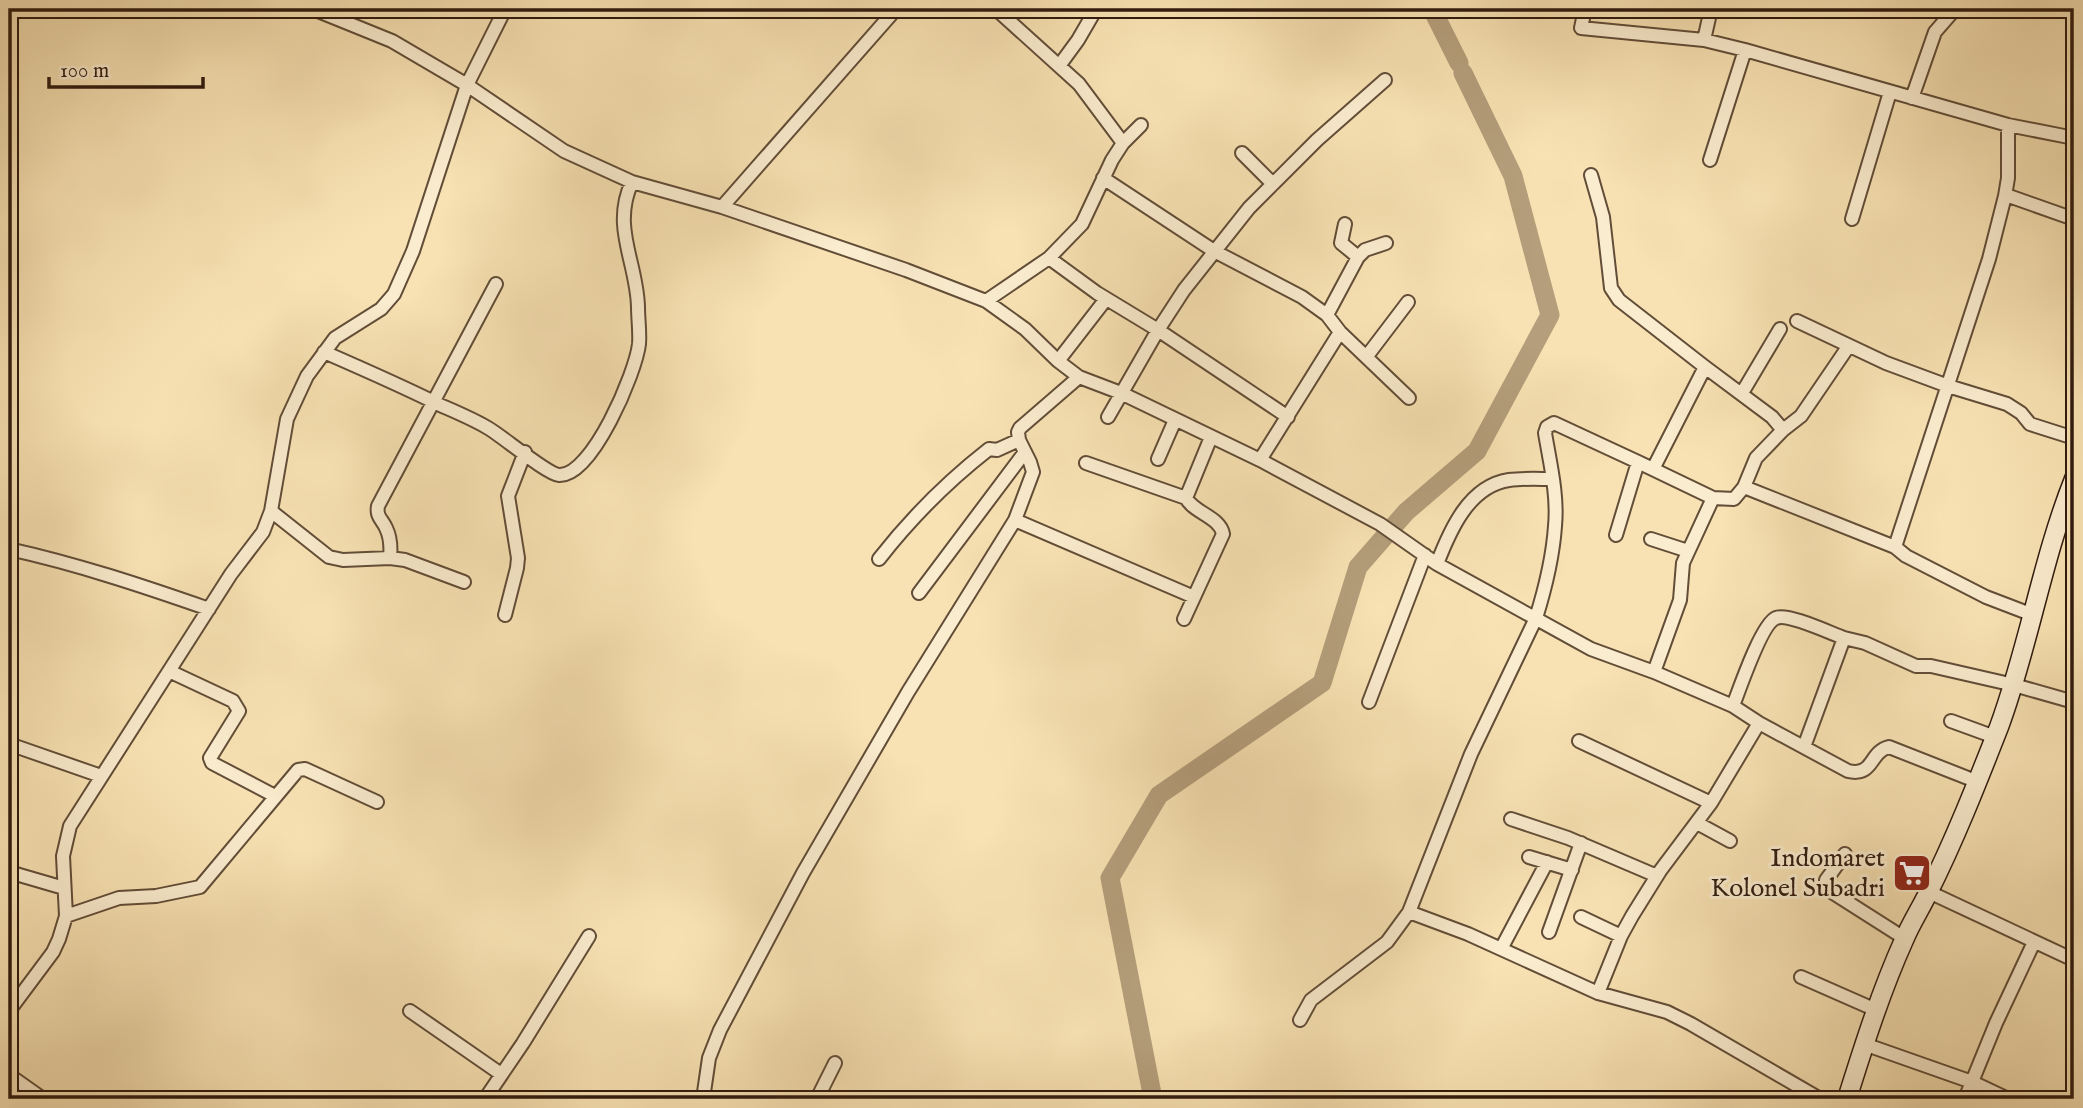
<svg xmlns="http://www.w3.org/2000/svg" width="2083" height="1108" viewBox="0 0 2083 1108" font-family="'IM FELL English',serif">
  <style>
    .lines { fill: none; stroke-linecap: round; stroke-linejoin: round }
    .river { stroke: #b49e7b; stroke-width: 19 }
    .street-casing { stroke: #624d38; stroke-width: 16 }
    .secondary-casing { stroke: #301b0f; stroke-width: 21 }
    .street { stroke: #faecce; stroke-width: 12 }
    .secondary { stroke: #faecce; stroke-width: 18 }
    .labels { text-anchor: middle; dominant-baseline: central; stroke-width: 6; stroke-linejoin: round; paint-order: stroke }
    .poi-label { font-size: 26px; fill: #301b0f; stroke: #faecce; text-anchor: end }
  </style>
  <rect width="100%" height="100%" fill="#f8e2b3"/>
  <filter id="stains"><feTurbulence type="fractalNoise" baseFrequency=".00286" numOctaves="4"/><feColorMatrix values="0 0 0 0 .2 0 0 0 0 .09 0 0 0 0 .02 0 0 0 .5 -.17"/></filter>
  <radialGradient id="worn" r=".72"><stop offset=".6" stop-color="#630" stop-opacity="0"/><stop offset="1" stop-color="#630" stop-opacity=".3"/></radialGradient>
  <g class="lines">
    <!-- river -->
    <path class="river" d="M 1432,9 L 1459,63
      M 1153,1099 L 1110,878 L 1159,795 L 1322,683 L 1358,567 L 1406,512 L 1477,451 L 1550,315 L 1513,176 L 1463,73"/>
    <!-- street casing -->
    <g class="street-casing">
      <path id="street" d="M 313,9 L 392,41 L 467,85 L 564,151 L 632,182 L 722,207 L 906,270 L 986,301 L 1025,329 L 1058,361 L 1079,377 L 1121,393 L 1260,460 L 1380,524 L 1437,564 L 1591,649 L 1654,672 L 1733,706 L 1759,723 L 1848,771 C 1874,777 1869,752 1889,747 L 1978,782
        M 996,9 L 1079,84 L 1123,143
        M 1585,9 L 1581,28 L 1704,40 L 1745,50 L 2008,125 L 2074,138
        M 1704,40 L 1711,9
        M 1059,66 L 1078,40 L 1096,9
        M 1912,98 L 1935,32 L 1955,9
        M 2008,125 L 2008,178 L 2005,196 L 1989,259 L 1895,547 L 1906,556 L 1986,597 L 2033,615
        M 1242,153 L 1273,184
        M 1710,160 L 1745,50
        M 1591,175 L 1603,217 L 1611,288 L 1619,300 L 1705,367 L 1772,417 L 1783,430 L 1756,458 L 1744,487 L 1734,499 L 1713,498 L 1683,563 L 1680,600 L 1654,672
        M 1103,178 L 1214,251 L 1302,297 L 1327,315 L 1340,332 L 1409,398
        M 2006,195 L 2074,219
        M 722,207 L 896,9
        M 1852,219 L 1890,92
        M 1358,257 L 1365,250 L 1386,243
        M 1049,258 L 1097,293 L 1158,330 L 1288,417
        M 986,301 L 1049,258 L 1082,224 L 1112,160 L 1123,143 L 1141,125
        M 1327,315 L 1358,257 L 1341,243 L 1345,224
        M 1797,321 L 1886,363 L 1948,386 L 2007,404 L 2021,413 L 2030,424 L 2074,438
        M 324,352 C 363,369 402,386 440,405 C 456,412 473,419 488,428 C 502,436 547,474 559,475 C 592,477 636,372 639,344 C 640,332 638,319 638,307 C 637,262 611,227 632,182
        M 1367,356 L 1408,302
        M 1058,361 L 1106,299
        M 1742,393 L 1780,329
        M 1108,417 L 1158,330 L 1184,290 L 1249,208 L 1317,140 L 1385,80
        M 1783,430 L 1801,416 L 1848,347
        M 1158,459 L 1175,420
        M 1260,460 L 1340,332
        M 1086,463 L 1186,498
        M 1653,469 L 1705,367
        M 1744,487 L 1895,547
        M 271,511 L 329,557 L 343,560 L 390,558 L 405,560 L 464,582
        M 1015,520 L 1194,597
        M 1616,535 L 1638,462 L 1713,498
        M 1651,539 L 1688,551
        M 9,549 C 77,564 143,586 209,609
        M 390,558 C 391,548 391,538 386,528 C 382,519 376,517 378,506 L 496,284
        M 879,559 C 911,518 948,481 989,449 L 997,450 L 1019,440
        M 1437,564 C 1450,530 1469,486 1509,480 C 1523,478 1539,479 1553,479
        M 919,593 L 1025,452
        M 505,615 L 517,568 L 518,558 L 508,496 L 525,452
        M 1184,619 L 1223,534 C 1220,517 1194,513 1186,498 L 1211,437
        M 169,671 L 233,701 L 239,711 L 210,758 L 212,763 L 275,796
        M 1369,702 L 1425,555
        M 1733,706 C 1739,690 1762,623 1776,618 C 1788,613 1830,633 1844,638
        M 1951,721 L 1995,737
        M 1759,723 L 1711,803 L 1660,871 L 1632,916 L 1621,936 L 1598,993 L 1667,1012 L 1691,1024 L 1820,1099
        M 1579,741 L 1711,803
        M 9,744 L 101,776
        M 1804,747 L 1844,638 L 1865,643 L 1916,666 L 1931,666 L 2014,685 L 2074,702
        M 1511,819 L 1568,838 L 1657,876
        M 1697,823 L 1730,841
        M 1845,854 L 1826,880 L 1827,889 L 1904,938
        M 1529,857 L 1572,870
        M 9,872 L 64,888
        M 1929,892 L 2074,960
        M 1409,912 L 1468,934 L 1598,993
        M 66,916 L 119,898 L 156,896 L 200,887 L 298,770 L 305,769 L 377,802
        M 1581,917 L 1621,936
        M 1549,932 L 1581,843
        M 1501,949 L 1547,862
        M 1801,977 L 1876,1010
        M 9,1011 L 53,952 L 59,939 L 66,916 L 63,856 L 70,826 L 231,574 L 263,532 L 271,511 L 287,419 L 307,376 L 335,338 L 381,309 L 394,294 L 413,251 L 467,85 L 505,9
        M 410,1011 L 501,1074
        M 1300,1020 L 1311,1000 L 1387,942 L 1409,912 L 1471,754 L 1536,618 C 1545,589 1553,556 1555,526 C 1558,495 1550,463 1545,433 L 1547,427 L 1554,423 L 1638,462
        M 1864,1044 L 1972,1082 L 2008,1099
        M 9,1075 L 43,1099
        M 485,1099 L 523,1043 L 589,936
        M 703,1099 L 709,1058 L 720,1030 L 803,873 L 908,692 L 1015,520 L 1033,472 L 1030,462 L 1019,440 L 1018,432 L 1020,428 L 1079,377
        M 817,1099 L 835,1063
        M 1965,1099 L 1996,1023 L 2034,942"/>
    </g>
    <!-- secondary casing -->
    <g class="secondary-casing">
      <path id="secondary" d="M 1847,1099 C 1864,1045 1881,991 1904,940 C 1911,923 1921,908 1928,893 C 1955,839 1977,783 1999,727 C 2029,646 2042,559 2074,479"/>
    </g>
    <!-- street -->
    <use href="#street" class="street"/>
    <!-- secondary -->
    <use href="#secondary" class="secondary"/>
  </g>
  <!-- icons -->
  <defs>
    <g id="supermarket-square" transform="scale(2.0125)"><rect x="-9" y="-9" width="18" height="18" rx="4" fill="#8f2418" stroke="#faecce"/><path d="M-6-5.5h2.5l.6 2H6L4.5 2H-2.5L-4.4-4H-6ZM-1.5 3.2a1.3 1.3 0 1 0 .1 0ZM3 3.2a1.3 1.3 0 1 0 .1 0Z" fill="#fff"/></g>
  </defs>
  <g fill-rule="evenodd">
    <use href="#supermarket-square" x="1912" y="873"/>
  </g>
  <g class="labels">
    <!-- poi labels -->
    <g class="poi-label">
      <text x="1885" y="858">Indomaret<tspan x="1885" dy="30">Kolonel Subadri</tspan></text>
    </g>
  </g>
  <!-- margin -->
  <rect width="2083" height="1108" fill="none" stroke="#f8e2b3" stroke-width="35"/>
  <rect x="10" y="10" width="2062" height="1087" fill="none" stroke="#301b0f" stroke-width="3.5"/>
  <rect x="18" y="18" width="2048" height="1073" fill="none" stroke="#301b0f" stroke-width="2"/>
  <!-- scale -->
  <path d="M49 77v10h154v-10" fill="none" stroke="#301b0f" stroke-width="3.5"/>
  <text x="60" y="77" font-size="21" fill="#301b0f" stroke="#faecce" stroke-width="5" paint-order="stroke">100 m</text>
  <rect width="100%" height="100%" filter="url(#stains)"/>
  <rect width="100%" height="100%" fill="url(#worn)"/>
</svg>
